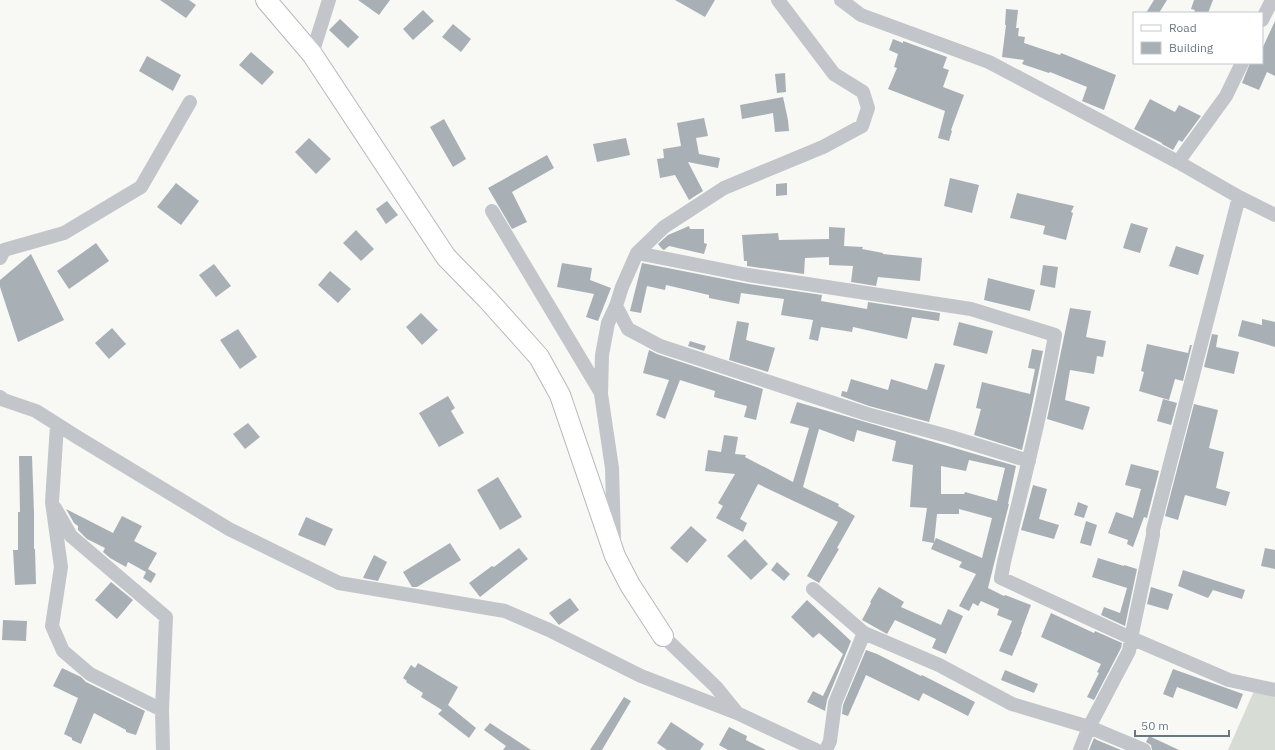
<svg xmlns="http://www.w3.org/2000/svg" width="1275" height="750" viewBox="0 0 1275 750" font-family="'IBM Plex Sans',sans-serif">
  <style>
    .green { fill: #d7ddd5 }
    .building { fill: #a8b0b6; fill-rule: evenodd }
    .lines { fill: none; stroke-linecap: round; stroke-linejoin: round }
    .secondary-casing { stroke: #b4b9be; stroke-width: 22 }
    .street { stroke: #c2c5c9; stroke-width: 14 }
    .secondary { stroke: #fff; stroke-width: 20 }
  </style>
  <rect width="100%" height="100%" fill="#f8f8f5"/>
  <!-- green -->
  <path class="green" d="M 1254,691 L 1275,697 L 1275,750 L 1228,750 Z"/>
  <!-- building -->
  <path class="building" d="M 160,0 L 189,0 L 196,5 L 186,18 Z
    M 358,0 L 390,0 L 379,15 Z
    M 675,0 L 715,0 L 705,17 Z
    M 1154,0 L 1167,0 L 1159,13 L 1146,13 Z
    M 1194,0 L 1213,0 L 1208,13 L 1194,13 L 1195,10 L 1191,9 Z
    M 1006,9 L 1018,10 L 1016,28 L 1019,28 L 1018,36 L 1025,37 L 1024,43 L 1060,55 L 1061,53 L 1116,75 L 1104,110 L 1082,101 L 1087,87 L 1050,72 L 1049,73 L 1022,64 L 1024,60 L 1002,57 L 1006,25 L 1005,25 Z
    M 423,10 L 434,21 L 413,40 L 403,29 Z
    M 340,19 L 359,37 L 348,48 L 329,30 Z
    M 1275,21 L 1275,76 L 1267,72 L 1259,90 L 1242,83 L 1250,63 L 1262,63 L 1262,49 Z
    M 453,24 L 471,39 L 461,52 L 442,37 Z
    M 893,39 L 903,43 L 903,41 L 947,57 L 943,68 L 949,70 L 943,87 L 964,95 L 951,130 L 952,131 L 949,141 L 938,138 L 945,111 L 888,89 L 897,68 L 894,67 L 898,54 L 889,50 Z
    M 251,52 L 274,72 L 262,85 L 239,65 Z
    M 147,56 L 181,75 L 173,91 L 139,71 Z
    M 785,73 L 786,92 L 777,93 L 775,74 Z
    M 783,97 L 788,120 L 789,131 L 775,132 L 773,113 L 742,119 L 740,105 Z
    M 1150,99 L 1175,112 L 1179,105 L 1201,116 L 1182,142 L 1179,140 L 1173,150 L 1162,144 L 1162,143 L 1134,129 Z
    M 704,118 L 708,136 L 696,138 L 699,154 L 720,158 L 718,168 L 688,162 L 703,191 L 689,200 L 675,175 L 660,178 L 657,159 L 664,158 L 663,149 L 681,146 L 677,123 Z
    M 444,119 L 466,159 L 453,167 L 430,127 Z
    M 309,138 L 331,159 L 316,174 L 295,152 Z
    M 626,138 L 630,155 L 597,162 L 593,144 Z
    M 547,155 L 554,168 L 512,192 L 527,222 L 512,229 L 488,188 Z
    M 950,178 L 979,185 L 972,213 L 944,206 Z
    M 176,183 L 199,201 L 181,225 L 157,207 Z
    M 787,183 L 787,195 L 776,196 L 776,184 Z
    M 1017,193 L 1074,206 L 1071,212 L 1073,213 L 1066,240 L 1043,234 L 1045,226 L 1010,218 Z
    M 387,201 L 398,215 L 386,224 L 376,209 Z
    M 1131,223 L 1148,228 L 1140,253 L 1123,248 Z
    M 689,226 L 690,229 L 704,229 L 704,243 L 707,244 L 704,254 L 669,246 L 664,250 L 662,249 L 658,244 L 668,235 Z
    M 829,227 L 845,228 L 844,246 L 863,247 L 862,249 L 883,253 L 883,254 L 922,258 L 920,281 L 878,277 L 876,286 L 851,282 L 853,266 L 829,265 L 829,257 L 805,258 L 804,274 L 747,266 L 747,261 L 744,261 L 742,235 L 778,233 L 779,240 L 829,239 Z
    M 356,230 L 374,249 L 361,261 L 343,243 Z
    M 96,243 L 109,261 L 69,289 L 57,271 Z
    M 1176,246 L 1204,255 L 1198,275 L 1169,266 Z
    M 31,254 L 64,320 L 18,342 L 0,287 L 0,280 Z
    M 562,263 L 592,268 L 590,280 L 611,288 L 598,321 L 586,317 L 594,294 L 557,287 Z
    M 642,263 L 749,284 L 822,295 L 821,301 L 867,309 L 868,302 L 940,313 L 939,321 L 912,317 L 907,339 L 853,327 L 852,332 L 821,327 L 818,341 L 809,339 L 813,320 L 781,315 L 784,299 L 741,293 L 739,304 L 709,298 L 709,295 L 666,285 L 665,290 L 647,286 L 641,313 L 630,311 Z
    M 214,264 L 231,286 L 216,297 L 199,275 Z
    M 1043,265 L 1058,267 L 1055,288 L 1040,285 Z
    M 330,271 L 351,289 L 338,303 L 318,285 Z
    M 988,278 L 1035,290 L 1030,311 L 984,300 Z
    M 1070,308 L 1091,311 L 1086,337 L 1106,341 L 1103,357 L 1097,356 L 1094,374 L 1070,370 L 1065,400 L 1090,407 L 1083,430 L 1047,419 Z
    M 421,313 L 438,330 L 422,345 L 406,327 Z
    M 1262,319 L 1275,322 L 1275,347 L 1238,336 L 1242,320 L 1262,325 Z
    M 737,321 L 749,323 L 746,340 L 775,348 L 768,372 L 729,360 Z
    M 959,322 L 993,331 L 987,354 L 953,345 Z
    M 112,328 L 126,344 L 109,359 L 95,343 Z
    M 238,329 L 257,357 L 240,369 L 220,340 Z
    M 1212,334 L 1218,335 L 1216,347 L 1239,352 L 1234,374 L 1204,367 Z
    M 690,341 L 706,346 L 704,351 L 688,346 Z
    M 1147,344 L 1188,353 L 1190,345 L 1192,345 L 1183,381 L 1175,379 L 1169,400 L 1139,391 L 1144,372 L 1141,371 Z
    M 1032,349 L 1043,351 L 1030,415 L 1022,450 L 974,435 L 981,409 L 976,408 L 982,382 L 1030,394 L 1035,369 L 1028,368 Z
    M 649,350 L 657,354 L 763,389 L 756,420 L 744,417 L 747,406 L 714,397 L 715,391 L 680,380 L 665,419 L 656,415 L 669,380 L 643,373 Z
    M 935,363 L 945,365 L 929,422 L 869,406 L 841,396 L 842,391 L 847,392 L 851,379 L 888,390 L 891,379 L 927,390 Z
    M 448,396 L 455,408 L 451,411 L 464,433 L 439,447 L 419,413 Z
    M 1163,399 L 1177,403 L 1171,425 L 1157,421 Z
    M 797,402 L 1016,466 L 1008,504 L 1009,504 L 988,588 L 1004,596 L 1005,595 L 1031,605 L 1021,632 L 1022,632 L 1012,656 L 999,651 L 1012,621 L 997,615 L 999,609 L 981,601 L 978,606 L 973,603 L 969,611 L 959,606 L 976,574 L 959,567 L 962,562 L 931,549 L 936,538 L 982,558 L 992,518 L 959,509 L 959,514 L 937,514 L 934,543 L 922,541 L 927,508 L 910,507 L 913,465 L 892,461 L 896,441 L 857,430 L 854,442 L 819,429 L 803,487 L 839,504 L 838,506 L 855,516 L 837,548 L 839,549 L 819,583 L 807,576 L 838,522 L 758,484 L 740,519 L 747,523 L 743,532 L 716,518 L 723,506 L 718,503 L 735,474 L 705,471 L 708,450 L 721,452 L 724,435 L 738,437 L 735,454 L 746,455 L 745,457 L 793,482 L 809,428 L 790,423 ZM 969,460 L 1005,468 L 997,501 L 965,492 L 964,494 L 941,494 L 941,466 L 966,471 Z
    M 1194,404 L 1218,410 L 1209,448 L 1224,452 L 1216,488 L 1230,492 L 1226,506 L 1185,495 L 1178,520 L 1165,516 Z
    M 248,423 L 260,437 L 245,449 L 233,434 Z
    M 19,456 L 32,456 L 34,512 L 34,549 L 35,549 L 36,584 L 15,585 L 13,550 L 18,550 L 18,512 L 20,512 Z
    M 1131,464 L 1159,471 L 1147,518 L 1144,517 L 1133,547 L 1127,544 L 1128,540 L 1108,533 L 1116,512 L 1133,518 L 1141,489 L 1125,485 Z
    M 498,477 L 522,517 L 500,530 L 477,490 Z
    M 1033,485 L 1047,489 L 1039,519 L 1059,525 L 1054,539 L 1021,530 Z
    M 1078,502 L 1088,506 L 1084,518 L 1074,515 Z
    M 66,509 L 113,533 L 122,516 L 142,526 L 134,541 L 157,553 L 148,569 L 156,574 L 151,583 L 143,578 L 146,572 L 128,562 L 126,567 L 110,558 L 103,552 L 105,548 L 87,539 L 78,530 L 78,526 L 74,523 Z
    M 306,517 L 333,529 L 325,546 L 298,535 Z
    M 1086,521 L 1097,525 L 1091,546 L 1080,543 Z
    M 691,526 L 707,540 L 687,563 L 670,548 Z
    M 745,539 L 768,564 L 751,580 L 727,556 Z
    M 450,543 L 461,560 L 417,587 L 412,587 L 403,572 Z
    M 519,548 L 528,559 L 480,597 L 469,583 L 492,566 L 494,567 Z
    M 1265,548 L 1275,550 L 1275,569 L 1261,566 Z
    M 374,555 L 387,562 L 378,581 L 363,578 Z
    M 1098,558 L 1124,566 L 1124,565 L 1137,569 L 1125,626 L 1101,615 L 1104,607 L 1120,613 L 1127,588 L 1092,577 Z
    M 777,562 L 790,574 L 784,581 L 771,570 Z
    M 1183,570 L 1245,590 L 1242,599 L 1213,590 L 1208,598 L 1178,586 Z
    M 111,582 L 133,600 L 117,619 L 95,600 Z
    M 879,587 L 904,602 L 901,607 L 941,625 L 948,609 L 963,616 L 946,654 L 932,648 L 936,639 L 895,620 L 887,634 L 862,620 L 871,603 L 870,602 Z
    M 1151,587 L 1173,594 L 1168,610 L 1147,604 Z
    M 570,598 L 579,610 L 559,625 L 549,613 Z
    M 807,600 L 851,641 L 827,700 L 825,711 L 807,702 L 813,691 L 823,696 L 843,654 L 819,633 L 813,638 L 791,617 Z
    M 1051,613 L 1094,633 L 1095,631 L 1122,643 L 1121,648 L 1094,700 L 1087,697 L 1099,673 L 1097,672 L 1101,664 L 1041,637 Z
    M 3,620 L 27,621 L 26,641 L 2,640 Z
    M 866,650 L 877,654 L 921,676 L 922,675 L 975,702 L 968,716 L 923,693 L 919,701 L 866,675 L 848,716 L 842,714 L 843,705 Z
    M 418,663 L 458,687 L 448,705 L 476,728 L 469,738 L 438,714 L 442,710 L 421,697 L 423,693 L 406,682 L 407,681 L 403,678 L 411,665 L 415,668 Z
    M 62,668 L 81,677 L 86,682 L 145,711 L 136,735 L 126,732 L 126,730 L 94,713 L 81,744 L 72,740 L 72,738 L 64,734 L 78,698 L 53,686 Z
    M 1173,669 L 1243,694 L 1237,709 L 1177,687 L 1173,698 L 1163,694 Z
    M 1005,670 L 1038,684 L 1034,693 L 1001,680 Z
    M 624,697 L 631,701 L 602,750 L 590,750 Z
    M 671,722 L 704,744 L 700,750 L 667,750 L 657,743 Z
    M 490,723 L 531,750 L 503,750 L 506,746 L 484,730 Z
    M 729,727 L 747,736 L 746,740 L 766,750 L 728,750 L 719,745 Z
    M 1149,736 L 1179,750 L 1152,750 L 1151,745 L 1146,742 Z
    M 1094,738 L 1097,740 L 1121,750 L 1089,750 Z"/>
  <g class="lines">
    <!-- secondary casing -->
    <g class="secondary-casing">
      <path id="secondary" d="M 266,0 L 312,54 L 446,257 L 488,300 L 539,357 L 560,395 L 615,556 L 630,585 L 663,636"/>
    </g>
    <!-- street -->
    <path class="street" d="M 841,0 L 861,15 L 989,62 L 1178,162 L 1239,197 L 1275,215
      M 1262,20 L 1272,0
      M 312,54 L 329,0
      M 1178,162 L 1226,96 L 1242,63
      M 492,211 L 601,393
      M 637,253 L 748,275 L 971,309 L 1055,335 C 1042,412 1022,487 1004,562 L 1001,578 L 1131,638 L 1229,680 L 1275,690
      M 0,258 L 4,250 L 64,233 L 141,187 L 190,102
      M 616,306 L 628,329 L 660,346 L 867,414 L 951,437 L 1029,461
      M 0,397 L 4,400 L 36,411 L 77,437 L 229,529 L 339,583 L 505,611 L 549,630 L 641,676 L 737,713 L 816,750
      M 57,425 L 52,502 L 61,567 L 52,626 L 63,651 L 90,674 L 162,710
      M 55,508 L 71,536 L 166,617 L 162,710 L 163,750
      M 614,540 L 612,468 L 601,394 L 602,355 L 608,323 L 616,306 L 622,287 L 637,253 L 664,227 L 724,188 L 823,147 L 862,126 L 868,108 L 863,92 L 834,74 L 778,0
      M 813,589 L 864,633 L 939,665 L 1012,704 L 1089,727 L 1144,750
      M 663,636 L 716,687 L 737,713
      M 826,750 L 830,741 L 835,703 L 864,633
      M 1080,750 L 1089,727 L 1129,651 L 1131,638 L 1153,535 L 1153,530 L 1239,197"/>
    <!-- secondary -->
    <use href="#secondary" class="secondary"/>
  </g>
  <!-- legend -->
  <rect x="1133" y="12" width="130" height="52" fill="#ffffff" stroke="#c3c9ce"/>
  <rect x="1141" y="25" width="20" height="6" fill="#ffffff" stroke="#c3c9ce"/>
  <text x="1169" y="32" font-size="12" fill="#687785">Road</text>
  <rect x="1141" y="42" width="20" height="12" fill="#a8b0b6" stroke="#c3c9ce"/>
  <text x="1169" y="52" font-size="12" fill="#687785">Building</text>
  <!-- scale -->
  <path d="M1135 730v6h94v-6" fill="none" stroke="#687785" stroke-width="2"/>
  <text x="1141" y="730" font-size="12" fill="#687785" stroke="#ffffff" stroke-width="3" paint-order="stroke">50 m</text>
</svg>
